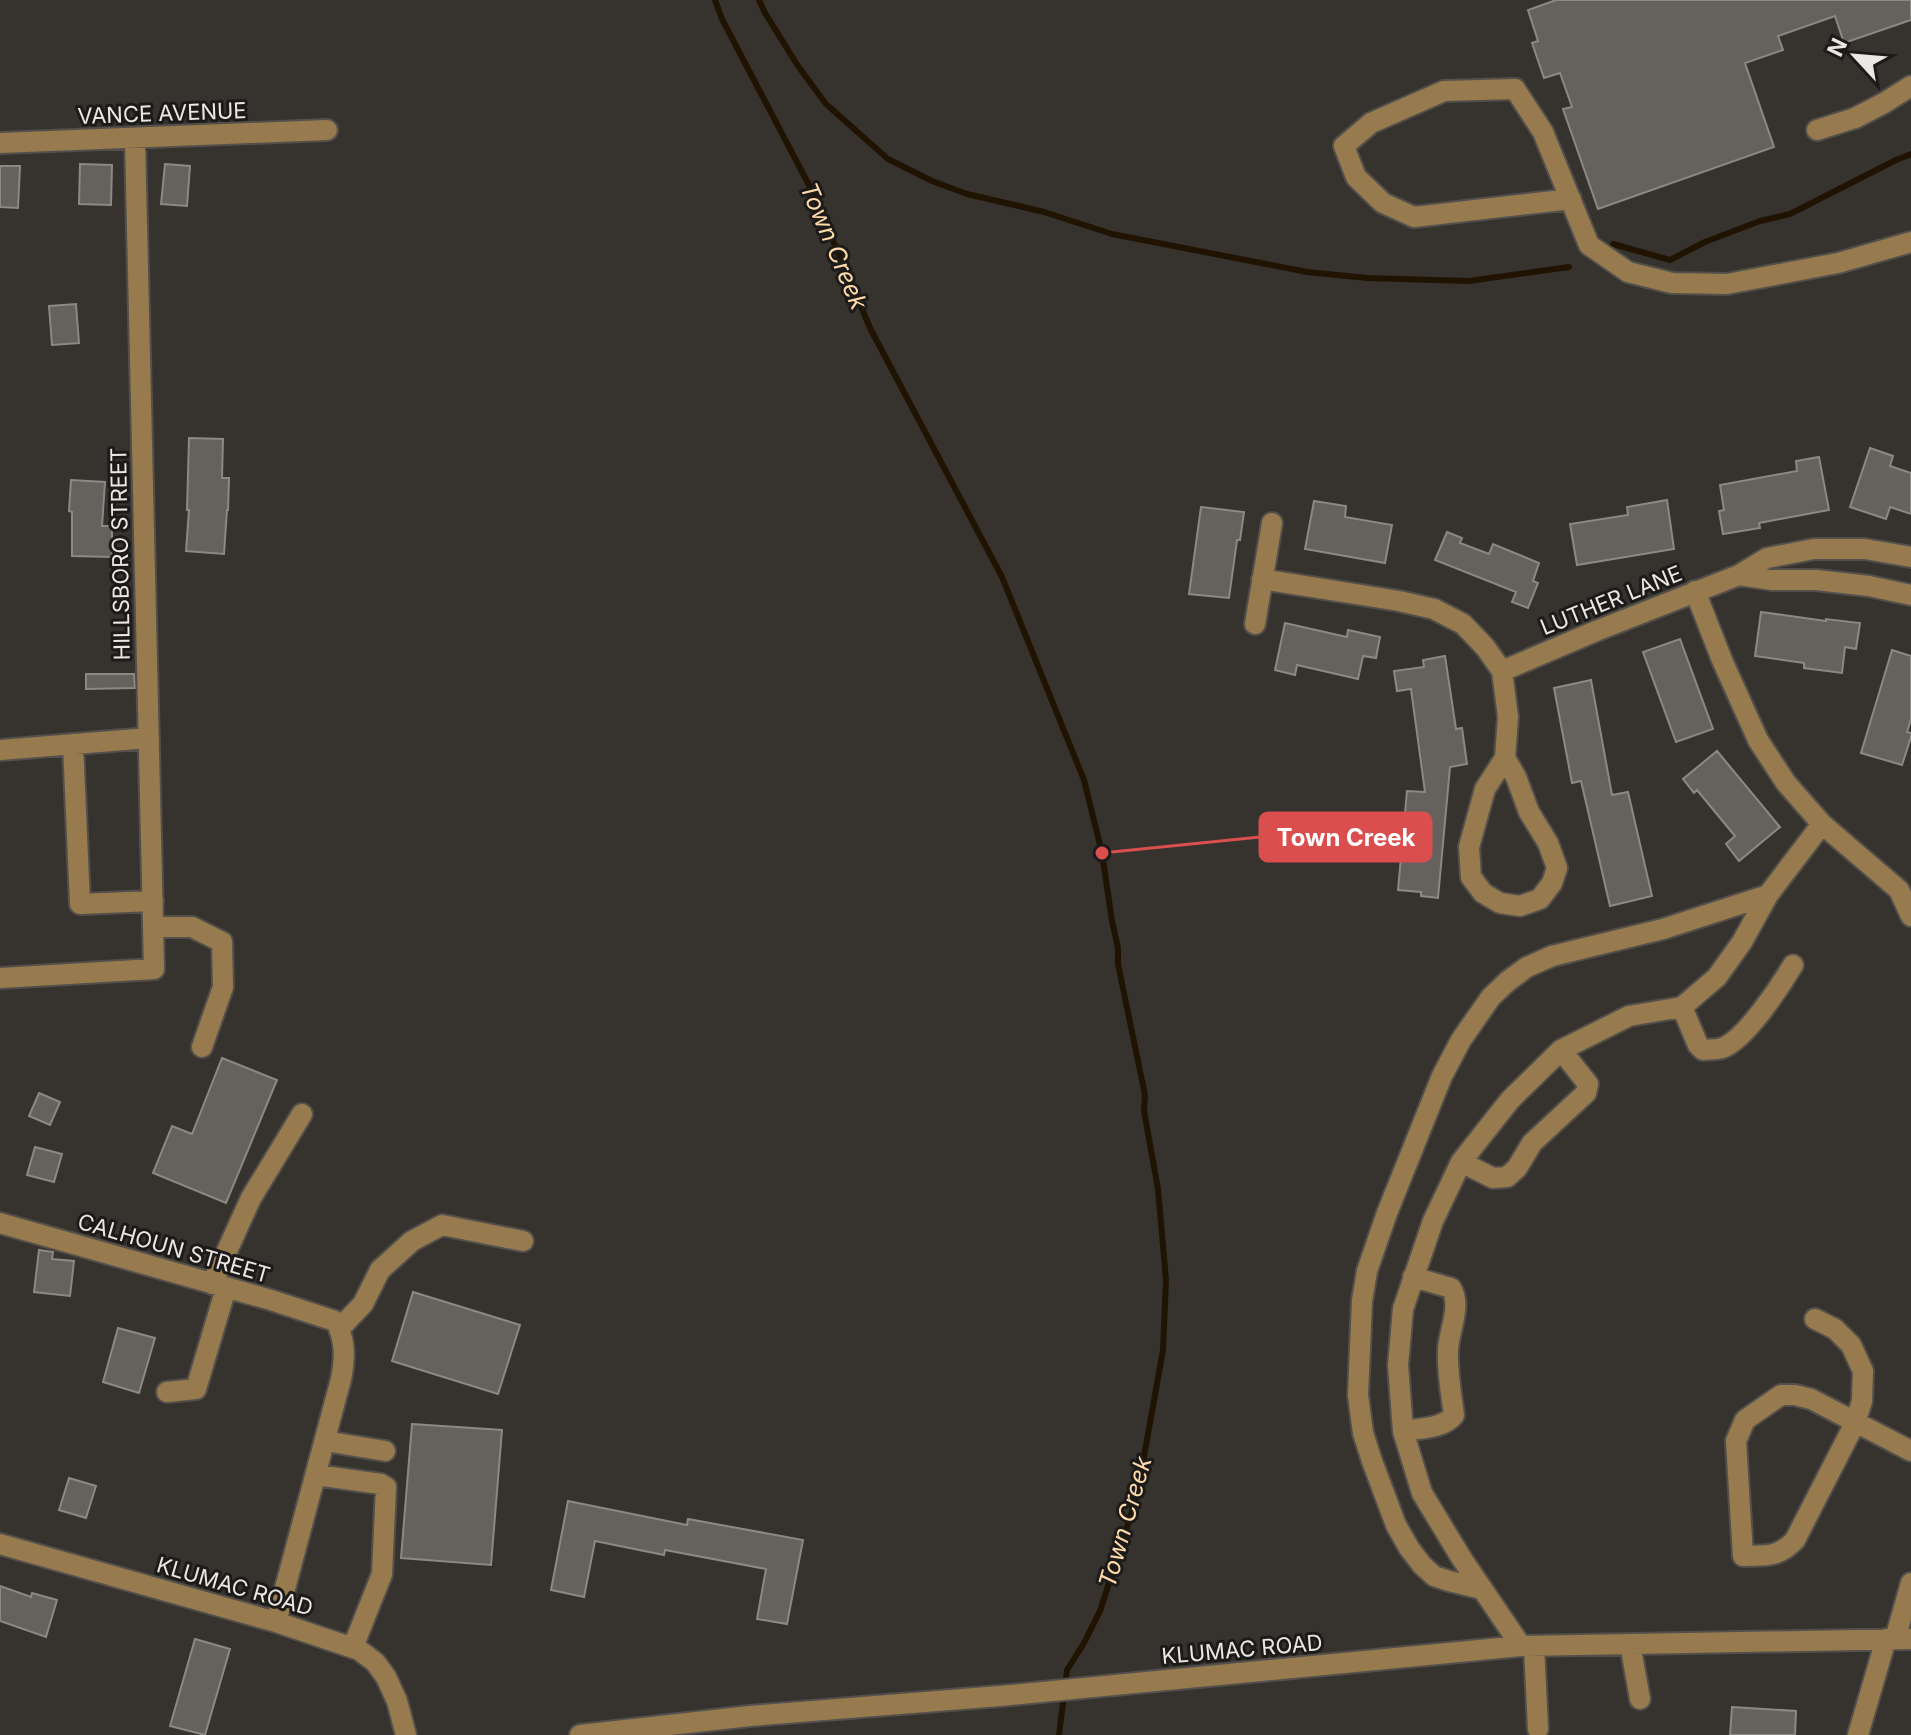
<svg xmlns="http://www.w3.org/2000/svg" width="1911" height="1735" viewBox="0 0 1911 1735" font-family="Inter,sans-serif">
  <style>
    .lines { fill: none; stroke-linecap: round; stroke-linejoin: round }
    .stream { stroke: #201302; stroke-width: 6 }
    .building { fill: #65615c; stroke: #8c8883; stroke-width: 2 }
    .minor-casing { stroke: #53504b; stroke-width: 24 }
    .minor { stroke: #987a4f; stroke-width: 20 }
    .labels { text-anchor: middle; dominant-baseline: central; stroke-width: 6; stroke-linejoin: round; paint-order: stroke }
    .street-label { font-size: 22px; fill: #eae7e5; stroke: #1c1b19 }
    .water-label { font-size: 24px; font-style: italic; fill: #ffdaa9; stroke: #1c1b19 }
    .leader { fill: none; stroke: #da4e4e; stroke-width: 3 }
    .callout-dot { fill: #da4e4e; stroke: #1c1b19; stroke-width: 3 }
    .callout { fill: #da4e4e; stroke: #da4e4e; stroke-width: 3 }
    .callout-label { font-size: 24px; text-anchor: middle; font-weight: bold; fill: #fff }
  </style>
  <rect width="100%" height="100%" fill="#36332e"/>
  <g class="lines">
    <!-- stream -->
    <path class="stream" d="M 715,0 L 722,19 L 810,187 L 871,330 L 1002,577 L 1084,780 L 1102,853 L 1112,921 L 1118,948 L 1118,964 L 1145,1095 L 1144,1111 L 1158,1189 L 1166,1280 L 1163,1350 L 1137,1496 L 1100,1611 L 1084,1643 L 1067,1670 L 1059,1735
      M 759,0 L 765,13 L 798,66 L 826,104 L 888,159 L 932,181 L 967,194 L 1044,212 L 1112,234 L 1307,272 L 1367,278 L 1469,281 L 1569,267
      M 1613,244 L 1670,260 L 1705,242 L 1760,221 L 1790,214 L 1896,160 L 1911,154"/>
  </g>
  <!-- building -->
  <path class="building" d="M 1556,0 L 1911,0 L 1911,20 L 1844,43 L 1835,16 L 1778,36 L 1783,50 L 1745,63 L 1774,147 L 1598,209 L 1563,109 L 1572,107 L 1560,73 L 1544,78 L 1532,43 L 1538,41 L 1528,10 Z
    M 80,164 L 112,165 L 111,205 L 79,204 Z
    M 165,164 L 190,166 L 187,206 L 161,204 Z
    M 0,166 L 20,166 L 18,208 L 0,207 Z
    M 76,304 L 79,343 L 52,345 L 49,306 Z
    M 189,438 L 223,439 L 222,478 L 229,478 L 228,510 L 227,510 L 224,554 L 186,551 L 189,510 L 187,510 Z
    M 1870,448 L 1893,456 L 1890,466 L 1911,473 L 1911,514 L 1890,507 L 1886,519 L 1850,507 Z
    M 1819,457 L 1829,510 L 1759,523 L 1760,528 L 1723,534 L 1719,511 L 1724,510 L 1720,485 L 1797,471 L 1796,461 Z
    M 71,480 L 105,482 L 102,526 L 112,526 L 112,557 L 72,556 L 72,512 L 69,511 Z
    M 1667,500 L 1674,549 L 1577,565 L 1570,524 L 1628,515 L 1627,507 Z
    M 1314,501 L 1346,506 L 1345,517 L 1392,525 L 1385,563 L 1305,549 Z
    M 1201,507 L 1244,512 L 1240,540 L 1237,540 L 1229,598 L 1189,594 Z
    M 1447,532 L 1462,538 L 1460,543 L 1489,554 L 1493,544 L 1539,563 L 1533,581 L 1538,583 L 1528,608 L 1512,602 L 1516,592 L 1435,560 Z
    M 1761,612 L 1826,621 L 1826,619 L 1860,623 L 1856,649 L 1845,647 L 1842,673 L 1804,668 L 1804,663 L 1755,656 Z
    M 1285,623 L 1347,637 L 1348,630 L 1380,637 L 1376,658 L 1363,656 L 1358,679 L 1297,665 L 1295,675 L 1275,670 Z
    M 1680,639 L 1713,729 L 1676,742 L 1643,652 Z
    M 1892,650 L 1911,656 L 1911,719 L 1907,732 L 1911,733 L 1911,737 L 1902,765 L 1861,753 Z
    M 1445,656 L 1456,729 L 1462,728 L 1467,764 L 1450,767 L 1438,898 L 1421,896 L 1421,892 L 1398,890 L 1407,791 L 1425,792 L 1411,689 L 1397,691 L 1394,671 L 1424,667 L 1423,660 Z
    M 86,674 L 134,674 L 135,688 L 86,689 Z
    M 1591,680 L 1612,795 L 1628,792 L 1652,896 L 1610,906 L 1581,781 L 1572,783 L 1554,688 Z
    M 1717,751 L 1780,827 L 1739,861 L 1726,844 L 1735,836 L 1697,790 L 1694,793 L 1683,779 Z
    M 222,1058 L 277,1080 L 226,1203 L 153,1173 L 172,1126 L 192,1134 Z
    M 39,1093 L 60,1102 L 50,1125 L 29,1116 Z
    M 35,1147 L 62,1154 L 54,1182 L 27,1175 Z
    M 39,1250 L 53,1252 L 52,1259 L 74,1261 L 70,1296 L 34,1292 Z
    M 413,1292 L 520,1325 L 498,1394 L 392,1361 Z
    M 118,1328 L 155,1338 L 139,1393 L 103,1382 Z
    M 412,1424 L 502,1430 L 491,1565 L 401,1558 Z
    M 69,1478 L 96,1486 L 86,1518 L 59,1510 Z
    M 568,1501 L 687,1525 L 688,1519 L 803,1540 L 787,1624 L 757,1619 L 766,1569 L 665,1550 L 664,1555 L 595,1541 L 584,1597 L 551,1590 Z
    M 0,1586 L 31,1597 L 32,1593 L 57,1600 L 46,1637 L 0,1621 Z
    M 195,1639 L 230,1649 L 205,1735 L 170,1726 Z
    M 1732,1707 L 1796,1711 L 1795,1735 L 1730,1735 Z"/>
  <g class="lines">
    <!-- minor casing -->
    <g class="minor-casing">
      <path id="minor" d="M 1817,130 L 1855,118 L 1884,103 L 1911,86
        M 0,143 L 327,130
        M 1571,199 L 1414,217 L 1383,203 L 1356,177 L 1344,146 L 1371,123 L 1444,91 L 1515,89 L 1543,132 L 1545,137 L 1589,245 L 1628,272 L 1672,283 L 1727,284 L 1838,263 L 1911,242
        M 1739,575 L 1772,580 L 1816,580 L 1869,586 L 1911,595
        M 1262,579 L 1399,601 L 1434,609 L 1463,624 L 1485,647 L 1502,671 L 1508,717 L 1505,758
        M 1695,591 L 1722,660 L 1758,740 L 1786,783 L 1822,824 L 1899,890 L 1911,916
        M 1255,624 L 1272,523
        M 1502,671 L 1596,631 L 1739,575 L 1767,558 L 1814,549 L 1865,549 L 1911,557
        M 73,744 L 80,904 L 153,901
        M 0,750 L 149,738
        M 1505,758 L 1516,777 L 1529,812 L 1548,843 L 1557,868 L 1552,883 L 1540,899 L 1520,906 L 1500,903 L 1483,893 L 1471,877 L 1469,847 L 1485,789 Z
        M 154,927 L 192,927 L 222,942 L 223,987 L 202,1047
        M 0,978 L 154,969 L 135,139
        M 1682,1007 L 1698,1045 L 1703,1050 C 1708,1049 1717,1050 1722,1048 C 1745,1040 1780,987 1793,965
        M 1461,1162 L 1493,1178 L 1507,1177 L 1517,1168 L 1532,1143 L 1586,1093 L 1588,1084 L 1561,1050
        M 0,1223 L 271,1300 L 335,1321 C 346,1339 345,1359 341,1379 L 276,1622
        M 212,1284 L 251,1198 L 302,1114
        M 1815,1319 L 1835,1329 L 1851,1345 L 1863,1371 L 1862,1401 L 1855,1423 L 1795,1540 C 1778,1558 1767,1555 1743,1556 L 1736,1441 L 1745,1420 L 1781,1395 L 1795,1395 L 1811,1399 L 1911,1451
        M 340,1328 L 363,1304 L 380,1270 L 412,1241 L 442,1225 L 523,1241
        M 167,1392 L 196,1389 L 226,1288
        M 1403,1431 C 1420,1428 1443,1429 1454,1415 C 1451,1393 1447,1372 1448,1350 C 1449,1330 1462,1306 1451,1288 L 1413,1277
        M 325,1441 L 385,1451
        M 316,1475 L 381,1484 L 386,1487 L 382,1574 L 353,1647
        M 0,1544 L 276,1622 L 359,1650 L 375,1662 L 386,1677 L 397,1701 L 406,1735
        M 1482,1589 L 1449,1581 L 1434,1576 L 1422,1565 L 1409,1548 L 1396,1525 L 1372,1461 L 1363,1433 L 1358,1395 L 1362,1301 L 1367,1271 L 1387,1213 L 1442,1076 L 1461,1040 L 1491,997 L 1508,981 L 1527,967 L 1552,956 L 1663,929 L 1768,895
        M 1895,1639 L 1911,1583
        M 1630,1644 L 1640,1699
        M 1521,1646 L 1462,1559 L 1422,1493 L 1403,1431 L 1398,1365 L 1403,1309 L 1433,1221 L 1461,1162 L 1510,1100 L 1561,1050 L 1629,1016 L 1682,1007 L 1717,977 L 1742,942 L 1768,895 L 1822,824
        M 1534,1646 L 1538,1729
        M 580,1735 L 750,1716 L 1000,1696 L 1521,1646 L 1911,1639
        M 1858,1735 L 1886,1639"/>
    </g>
    <!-- minor -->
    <use href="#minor" class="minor"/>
  </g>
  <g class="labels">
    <!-- street labels -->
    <g class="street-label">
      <text transform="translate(162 113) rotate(-2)">VANCE AVENUE</text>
      <text transform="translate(120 554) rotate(-91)">HILLSBORO STREET</text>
      <text transform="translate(1611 600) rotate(-22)">LUTHER LANE</text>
      <text transform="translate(174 1248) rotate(16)">CALHOUN STREET</text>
      <text transform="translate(235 1586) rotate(16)">KLUMAC ROAD</text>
      <text transform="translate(1242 1649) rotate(-5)">KLUMAC ROAD</text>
    </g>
    <!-- water labels -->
    <g class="water-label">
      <text transform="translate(834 246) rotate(67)">Town Creek</text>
      <text transform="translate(1125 1522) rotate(-74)">Town Creek</text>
    </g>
  </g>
  <!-- callouts -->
  <path class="leader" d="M1102 853L1260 837"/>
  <circle class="callout-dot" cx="1102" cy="853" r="8"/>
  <rect class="callout" x="1260" y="813" width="171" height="48" rx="8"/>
  <g class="callout-label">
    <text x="1346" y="846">Town Creek</text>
  </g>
  <!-- north arrow -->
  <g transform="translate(1855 56) rotate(296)" stroke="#1c1b19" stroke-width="6" paint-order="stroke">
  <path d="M0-6L14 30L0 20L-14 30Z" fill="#eae7e5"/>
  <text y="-12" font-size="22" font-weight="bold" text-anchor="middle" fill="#eae7e5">N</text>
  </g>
</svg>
